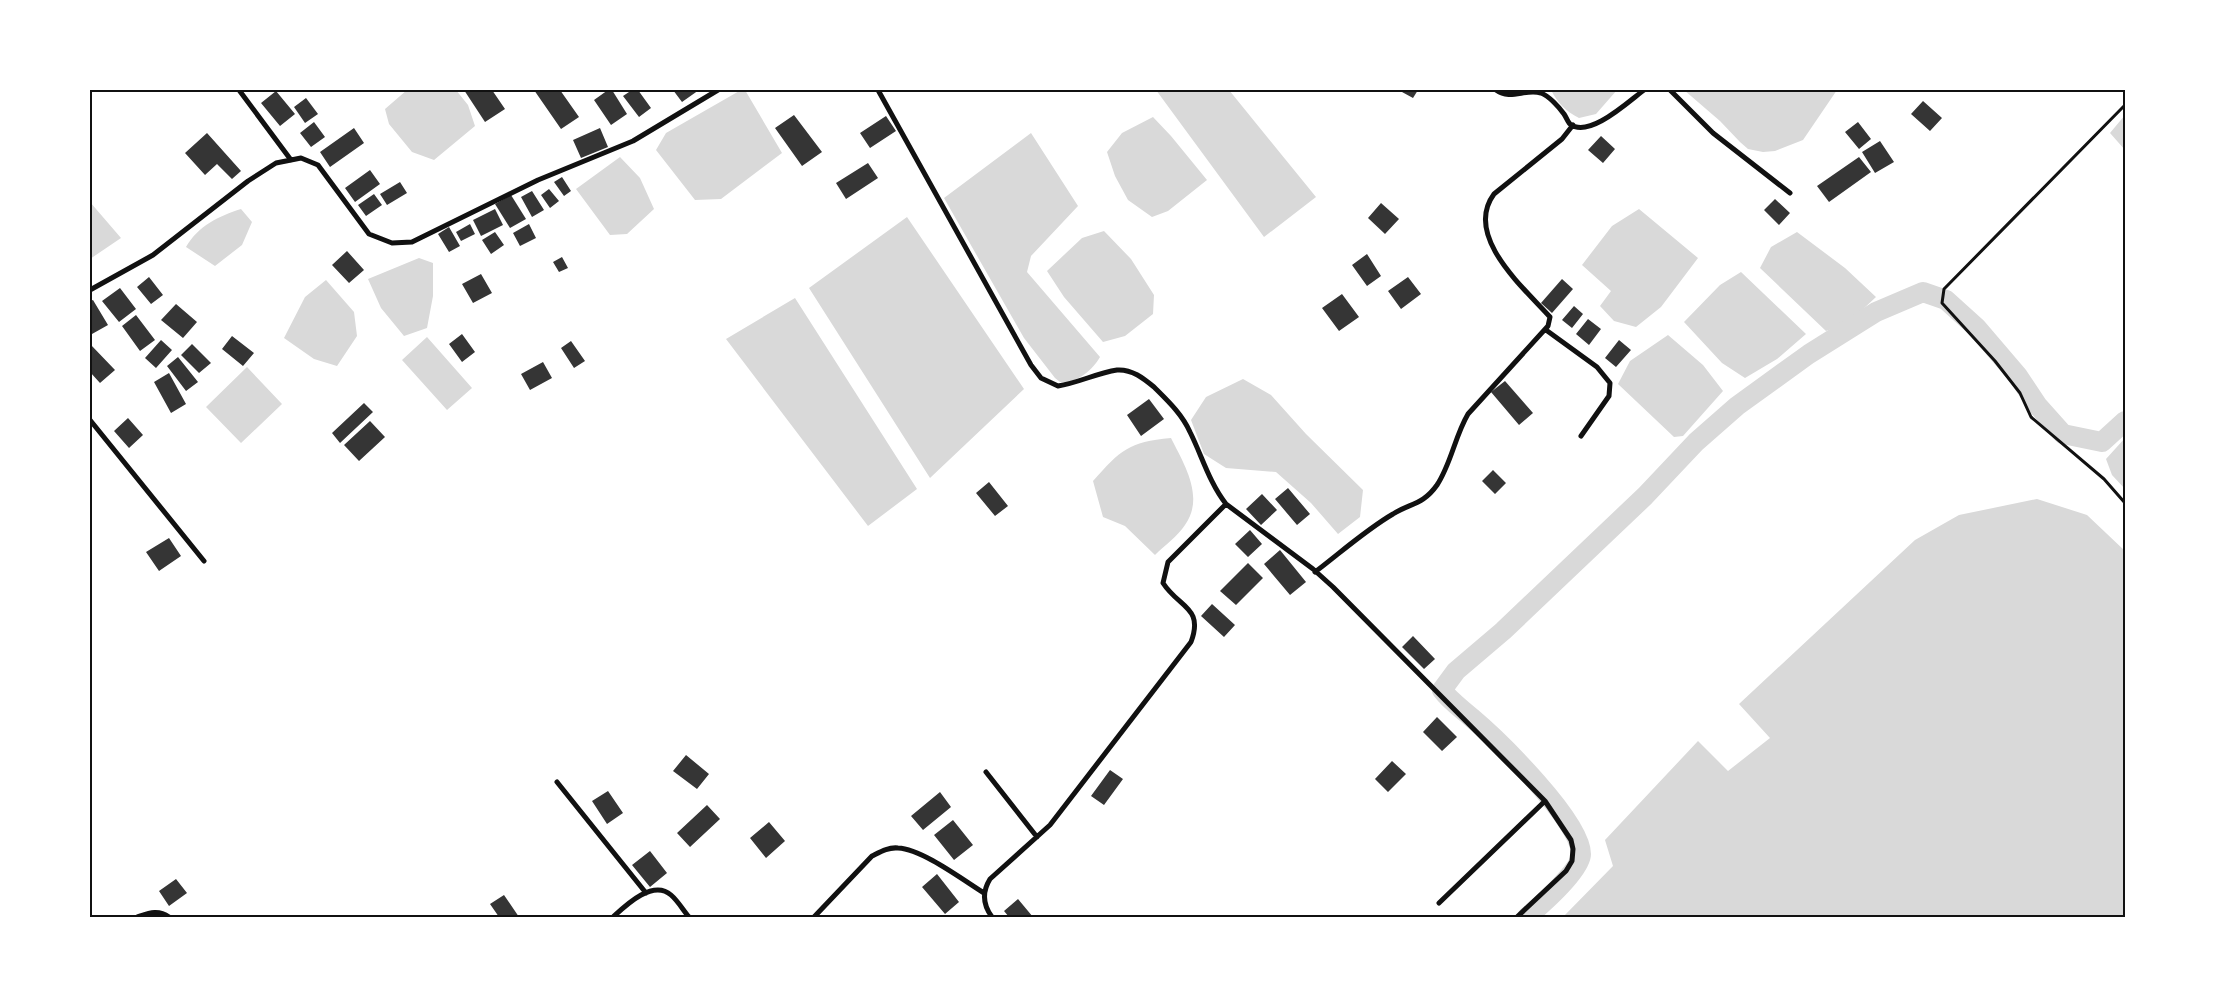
<svg xmlns="http://www.w3.org/2000/svg" width="2215" height="1007" viewBox="0 0 2215 1007" font-family="'DejaVu Sans',sans-serif">
  <style>
    .water { fill: #d9d9d9 }
    .lines { fill: none; stroke-linecap: round; stroke-linejoin: round }
    .canal { stroke: #d9d9d9; stroke-width: 20 }
    .building { fill: #353535 }
    .path { stroke: #111; stroke-width: 3 }
    .minor { stroke: #111; stroke-width: 5 }
    .neatline { fill: none; stroke: #111; stroke-width: 2 }
  </style>
  <rect width="100%" height="100%" fill="#fff"/>
  <!-- water -->
  <path class="water" d="M 407,90 L 456,90 L 468,105 L 475,126 L 434,160 L 412,152 L 389,124 L 385,109 Z
    M 741,90 L 745,90 L 782,153 L 721,199 L 695,200 L 656,150 L 666,133 Z
    M 1156,90 L 1229,90 L 1316,197 L 1264,237 Z
    M 1551,90 L 1617,90 L 1596,114 L 1579,118 C 1565,111 1558,103 1551,90 Z
    M 1684,90 L 1837,90 L 1803,140 L 1775,151 L 1763,152 L 1748,149 L 1740,142 L 1720,121 Z
    M 2125,115 L 2125,150 L 2110,133 Z
    M 1153,117 L 1171,136 L 1207,180 L 1168,211 L 1152,217 L 1128,200 L 1115,176 L 1107,152 L 1122,133 Z
    M 1031,133 L 1078,206 L 1031,256 L 1027,272 L 1100,357 C 1092,371 1077,383 1060,382 L 1055,378 L 1024,338 L 944,198 Z
    M 620,157 L 640,178 L 654,209 L 627,234 L 610,235 L 576,189 Z
    M 90,202 L 121,238 L 90,259 Z
    M 241,209 L 252,222 L 242,245 L 215,266 L 186,247 C 198,226 219,216 241,209 Z
    M 1639,209 L 1698,258 L 1661,307 L 1636,327 L 1614,321 L 1600,306 L 1611,291 L 1582,265 L 1612,226 Z
    M 907,217 L 1024,389 L 930,478 L 809,288 Z
    M 1104,231 L 1131,259 L 1154,295 L 1153,314 L 1125,336 L 1103,342 L 1064,297 L 1047,271 L 1082,238 Z
    M 1797,232 L 1845,268 L 1876,297 L 1847,324 L 1826,331 L 1760,268 L 1771,247 Z
    M 419,258 L 433,263 L 433,296 L 427,328 L 404,336 L 381,308 L 368,279 Z
    M 1741,272 L 1806,334 L 1777,359 L 1745,378 L 1722,363 L 1684,322 L 1720,285 Z
    M 326,280 L 354,312 L 357,336 L 337,366 L 314,359 L 284,338 L 305,297 Z
    M 795,298 L 917,489 L 868,526 L 726,339 Z
    M 1668,335 L 1703,365 L 1723,391 L 1683,436 L 1674,437 L 1618,384 L 1630,361 Z
    M 427,337 L 472,388 L 447,410 L 402,360 Z
    M 247,367 L 282,404 L 241,443 L 206,407 Z
    M 1243,379 L 1271,395 L 1306,434 L 1363,490 L 1360,517 L 1338,534 L 1311,503 L 1276,472 L 1226,468 L 1204,454 L 1191,420 L 1206,397 Z
    M 1171,438 C 1184,464 1205,497 1185,525 C 1178,536 1164,546 1155,555 L 1125,526 L 1103,517 L 1093,481 C 1121,450 1128,442 1171,438 Z
    M 2125,438 L 2125,489 L 2112,475 L 2106,459 Z
    M 2037,499 L 2087,515 L 2125,551 L 2125,917 L 1563,917 L 1613,866 L 1605,840 L 1698,741 L 1728,771 L 1770,738 L 1739,704 L 1915,540 L 1959,515 Z"/>
  <g class="lines">
    <!-- canal -->
    <path class="canal" d="M 1527,917 C 1540,906 1581,870 1581,854 C 1581,821 1498,740 1472,718 C 1462,709 1450,701 1442,690 L 1456,671 L 1503,631 L 1645,496 L 1696,442 L 1737,406 L 1809,354 L 1876,312 L 1923,292 L 1946,300 L 1977,328 L 2018,376 L 2038,406 L 2063,434 L 2102,442 L 2125,421"/>
  </g>
  <!-- building -->
  <path class="building" d="M 464,90 L 492,90 L 505,109 L 485,122 Z
    M 534,90 L 560,90 L 579,117 L 561,129 Z
    M 608,90 L 612,90 L 627,114 L 611,125 L 594,100 Z
    M 632,90 L 638,90 L 651,108 L 639,117 L 623,96 Z
    M 673,90 L 699,90 L 682,102 Z
    M 1404,90 L 1418,90 L 1413,98 L 1402,92 Z
    M 276,91 L 295,114 L 280,126 L 261,103 Z
    M 306,98 L 318,114 L 305,123 L 294,107 Z
    M 1923,101 L 1942,118 L 1930,131 L 1911,114 Z
    M 794,115 L 822,152 L 802,166 L 775,128 Z
    M 886,116 L 896,131 L 870,148 L 860,133 Z
    M 314,122 L 325,137 L 311,147 L 300,133 Z
    M 1858,122 L 1871,139 L 1859,149 L 1845,132 Z
    M 354,128 L 364,143 L 330,167 L 320,152 Z
    M 600,128 L 608,147 L 581,158 L 573,140 Z
    M 207,133 L 241,171 L 232,179 L 217,164 L 205,175 L 185,153 Z
    M 1601,136 L 1615,149 L 1603,163 L 1588,150 Z
    M 1880,141 L 1894,162 L 1875,173 L 1862,152 Z
    M 1859,157 L 1871,172 L 1829,202 L 1817,186 Z
    M 868,163 L 878,178 L 846,199 L 836,183 Z
    M 370,170 L 380,184 L 355,202 L 345,188 Z
    M 562,177 L 571,191 L 564,196 L 554,182 Z
    M 400,182 L 407,193 L 387,205 L 380,194 Z
    M 549,189 L 559,201 L 550,208 L 541,195 Z
    M 532,191 L 544,210 L 532,217 L 521,197 Z
    M 374,194 L 382,205 L 366,216 L 358,205 Z
    M 511,195 L 526,219 L 510,228 L 495,204 Z
    M 1775,199 L 1790,213 L 1779,225 L 1764,210 Z
    M 1381,203 L 1399,219 L 1385,234 L 1368,218 Z
    M 495,209 L 503,225 L 481,236 L 473,220 Z
    M 470,224 L 475,234 L 461,241 L 456,232 Z
    M 529,224 L 536,238 L 520,246 L 513,233 Z
    M 449,227 L 460,246 L 449,252 L 438,234 Z
    M 495,232 L 504,245 L 491,254 L 482,240 Z
    M 347,251 L 364,270 L 349,283 L 332,265 Z
    M 1367,254 L 1381,276 L 1367,286 L 1352,265 Z
    M 562,257 L 568,268 L 559,272 L 553,262 Z
    M 481,274 L 492,293 L 473,303 L 462,284 Z
    M 149,277 L 163,295 L 151,304 L 137,287 Z
    M 1408,277 L 1421,294 L 1401,309 L 1388,291 Z
    M 1562,279 L 1573,289 L 1552,313 L 1541,303 Z
    M 120,288 L 136,309 L 119,322 L 102,301 Z
    M 1342,294 L 1359,317 L 1339,331 L 1322,308 Z
    M 93,300 L 108,325 L 92,334 L 90,301 Z
    M 176,304 L 197,322 L 183,338 L 161,320 Z
    M 1574,306 L 1583,314 L 1572,328 L 1562,320 Z
    M 136,315 L 155,340 L 140,351 L 122,326 Z
    M 1588,319 L 1601,329 L 1589,345 L 1576,334 Z
    M 462,334 L 475,352 L 462,362 L 449,344 Z
    M 232,336 L 254,353 L 243,366 L 222,349 Z
    M 161,340 L 172,350 L 156,368 L 145,358 Z
    M 1619,340 L 1631,350 L 1616,367 L 1605,358 Z
    M 571,341 L 585,361 L 574,368 L 561,348 Z
    M 192,344 L 211,363 L 199,373 L 181,355 Z
    M 91,345 L 115,370 L 100,383 L 90,372 Z
    M 178,357 L 198,382 L 186,391 L 167,366 Z
    M 543,362 L 552,378 L 530,390 L 521,374 Z
    M 169,373 L 186,404 L 171,413 L 154,382 Z
    M 1505,381 L 1533,413 L 1519,425 L 1491,392 Z
    M 1149,399 L 1164,419 L 1141,436 L 1127,415 Z
    M 364,403 L 373,412 L 340,443 L 332,433 Z
    M 128,418 L 143,435 L 129,448 L 114,431 Z
    M 370,421 L 385,437 L 359,461 L 344,445 Z
    M 1493,470 L 1506,483 L 1495,494 L 1482,481 Z
    M 989,482 L 1008,506 L 995,516 L 976,493 Z
    M 1288,488 L 1310,514 L 1297,525 L 1275,499 Z
    M 1262,494 L 1277,510 L 1261,525 L 1246,509 Z
    M 1250,530 L 1262,544 L 1248,557 L 1235,544 Z
    M 169,538 L 181,556 L 159,571 L 146,552 Z
    M 1280,550 L 1306,582 L 1290,595 L 1264,564 Z
    M 1248,563 L 1263,578 L 1236,605 L 1220,591 Z
    M 1212,604 L 1235,625 L 1224,637 L 1201,616 Z
    M 1413,636 L 1435,659 L 1424,669 L 1402,647 Z
    M 1437,717 L 1457,737 L 1442,751 L 1423,732 Z
    M 686,755 L 709,774 L 697,789 L 673,771 Z
    M 1392,761 L 1406,774 L 1388,792 L 1375,779 Z
    M 1110,770 L 1123,779 L 1104,805 L 1091,796 Z
    M 608,791 L 623,813 L 607,824 L 592,801 Z
    M 940,792 L 951,807 L 923,830 L 911,816 Z
    M 707,805 L 720,819 L 690,847 L 677,833 Z
    M 953,820 L 973,845 L 954,860 L 934,835 Z
    M 769,822 L 785,841 L 766,858 L 750,838 Z
    M 650,851 L 667,873 L 650,887 L 632,865 Z
    M 937,874 L 959,902 L 945,914 L 922,887 Z
    M 176,879 L 187,893 L 169,906 L 159,891 Z
    M 504,895 L 519,917 L 499,917 L 490,904 Z
    M 1018,899 L 1033,917 L 1009,917 L 1004,911 Z"/>
  <g class="lines">
    <!-- path -->
    <path class="path" d="M 2125,105 L 1944,289 L 1942,303 L 1995,361 L 2020,393 L 2031,417 L 2104,479 L 2125,503"/>
    <!-- minor -->
    <path class="minor" d="M 239,90 L 291,160
      M 878,90 L 1031,365 L 1041,378 L 1058,386 C 1078,383 1097,373 1117,370 C 1132,369 1143,378 1154,387 C 1168,401 1182,414 1190,432 C 1202,456 1209,482 1226,504 L 1313,569 L 1333,587 L 1545,801 L 1571,840 L 1573,849 L 1572,861 L 1566,871 L 1517,917
      M 1496,90 C 1511,101 1525,88 1541,93 C 1549,96 1559,107 1564,114 C 1566,117 1568,122 1570,124 C 1589,139 1629,101 1644,90
      M 1670,90 L 1713,133 L 1790,193
      M 90,290 L 153,255 L 248,181 L 276,163 L 301,158 L 318,165 L 369,234 L 392,243 L 412,242 L 538,180 L 633,141 L 718,90
      M 1546,330 L 1597,367 L 1610,383 L 1609,396 L 1581,436
      M 90,420 L 204,561
      M 1315,572 C 1340,553 1367,529 1393,514 C 1410,503 1423,505 1437,485 C 1451,464 1455,436 1468,414 L 1548,326 L 1550,317 C 1524,288 1463,236 1494,194 L 1562,139 L 1573,125
      M 986,772 L 1037,837
      M 557,782 L 646,893
      M 1439,903 L 1545,801
      M 137,917 C 149,913 158,909 169,917
      M 613,917 C 626,905 653,879 671,895 C 678,901 683,910 689,917
      M 814,917 L 872,856 C 880,852 888,847 898,848 C 922,849 963,880 984,893
      M 992,917 C 983,905 982,892 990,879 L 1050,825 L 1191,642 C 1204,607 1179,608 1163,583 L 1168,562 L 1226,504"/>
  </g>
  <!-- border -->
  <rect width="2215" height="1007" fill="none" stroke="#ffffff" stroke-width="182"/>
  <rect x="91" y="91" width="2033" height="825" class="neatline"/>
</svg>
